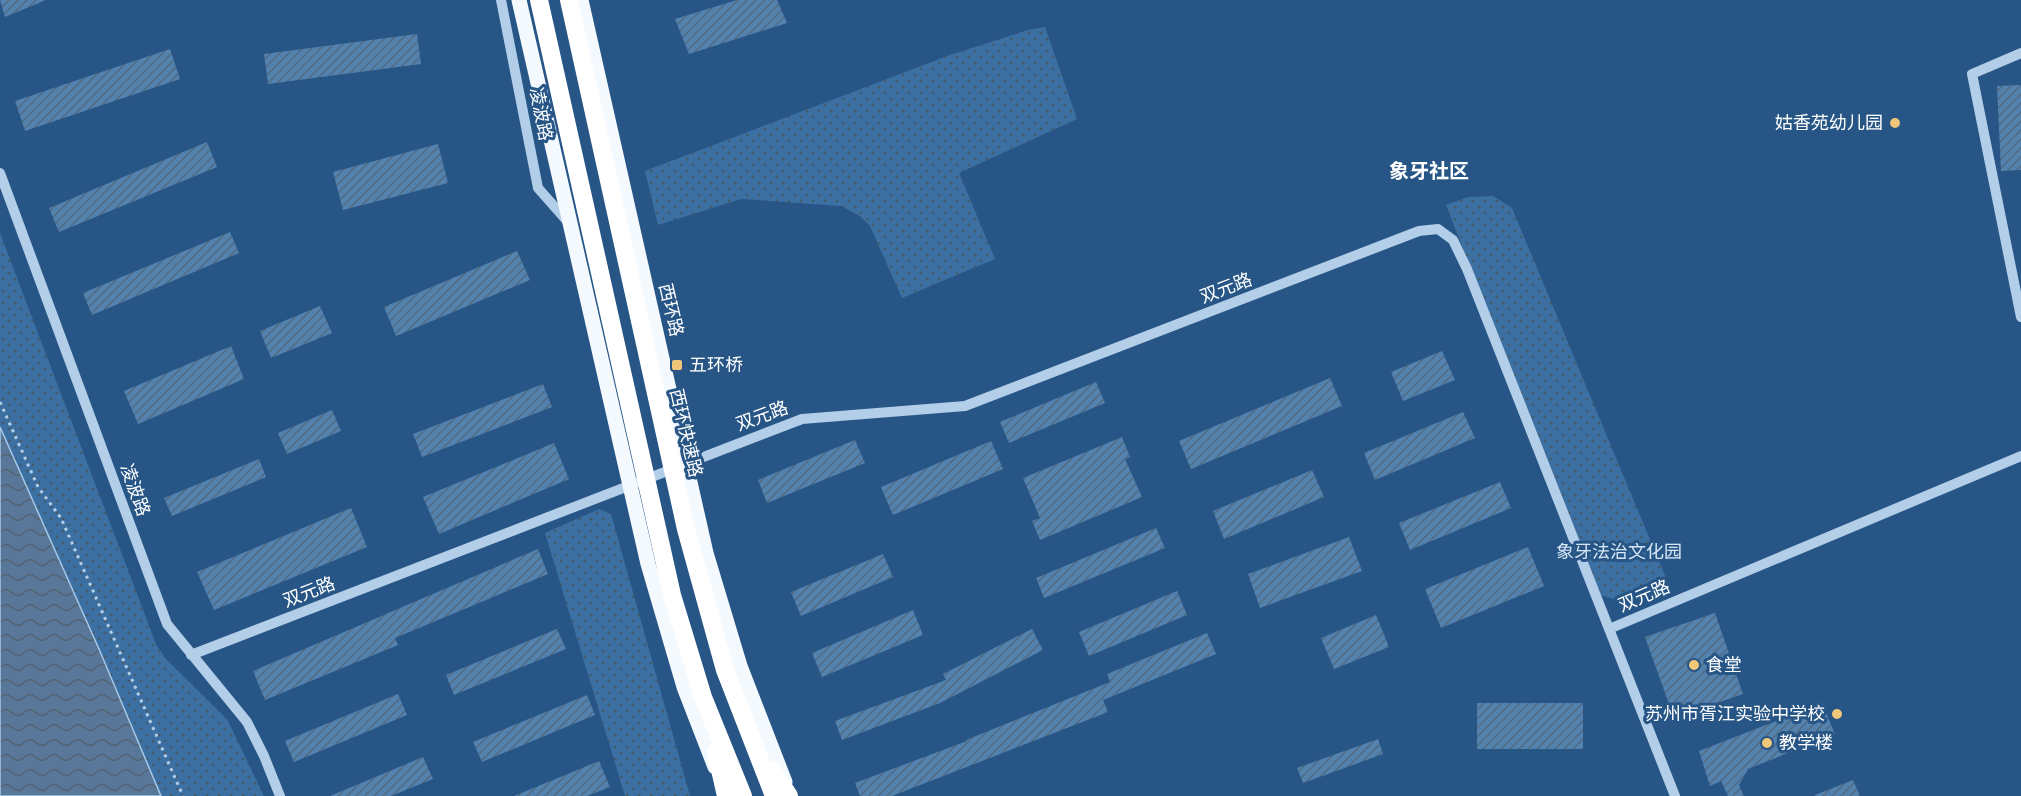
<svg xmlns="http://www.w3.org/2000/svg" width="2021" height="796" viewBox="0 0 2021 796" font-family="Arial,'Noto Sans SC',sans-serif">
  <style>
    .park { fill: url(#park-dots) }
    .water { fill: url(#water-waves); stroke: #a7c9e8; stroke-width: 1.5 }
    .building { fill: url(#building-hatch) }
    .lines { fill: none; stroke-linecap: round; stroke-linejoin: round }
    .path { stroke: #b2cee8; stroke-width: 3; stroke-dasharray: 3 4.5; stroke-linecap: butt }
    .minor { stroke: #b2cee8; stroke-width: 10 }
    .major { stroke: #f4f9fe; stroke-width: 15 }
    .highway { stroke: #fff; stroke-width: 18 }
    .poi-dot { fill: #f0c678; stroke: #275686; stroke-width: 2 }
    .labels { text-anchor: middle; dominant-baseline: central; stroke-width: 6; stroke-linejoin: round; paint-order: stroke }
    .street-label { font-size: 18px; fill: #fff; stroke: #275686 }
    .poi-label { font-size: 18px; fill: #fff; stroke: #275686; text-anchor: start }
    .park-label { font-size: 18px; fill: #d6e6f6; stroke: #275686 }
    .neighbourhood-label { font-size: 20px; font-weight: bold; fill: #fff; stroke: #275686 }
  </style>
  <defs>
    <pattern id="park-dots" width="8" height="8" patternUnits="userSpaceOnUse" patternTransform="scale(1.5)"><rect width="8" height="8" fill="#3c70a2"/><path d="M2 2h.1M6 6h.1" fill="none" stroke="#465a6e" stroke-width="1.8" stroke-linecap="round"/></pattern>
    <pattern id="water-waves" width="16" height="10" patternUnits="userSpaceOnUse" patternTransform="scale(1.5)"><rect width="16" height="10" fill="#597899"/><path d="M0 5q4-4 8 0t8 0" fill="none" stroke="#526272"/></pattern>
    <pattern id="building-hatch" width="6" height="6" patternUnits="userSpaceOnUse" patternTransform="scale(1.5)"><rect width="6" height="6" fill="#5482af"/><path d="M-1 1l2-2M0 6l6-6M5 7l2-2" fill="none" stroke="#506a82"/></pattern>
  </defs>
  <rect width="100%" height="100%" fill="#275686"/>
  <!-- park -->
  <path class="park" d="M 1045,27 L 1077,119 L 959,173 L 995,259 L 902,298 L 870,226 L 860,216 L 841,206 L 741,199 L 658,225 L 645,171 L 950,55 L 1028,30 Z
    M 1493,196 L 1512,208 L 1666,578 L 1614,599 L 1598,595 L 1446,205 L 1468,197 Z
    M 0,233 L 156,644 L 166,659 L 227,719 L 264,796 L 161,796 L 99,649 L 0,427 Z
    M 599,509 L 611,514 L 690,796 L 625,796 L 545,533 Z"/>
  <!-- water -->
  <path class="water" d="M 0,427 L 99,649 L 161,796 L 0,796 Z"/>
  <!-- building -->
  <path class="building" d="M 0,0 L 46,0 L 5,17 Z
    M 737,0 L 777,0 L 787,23 L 689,54 L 675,19 Z
    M 417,34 L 421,64 L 268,84 L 264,54 Z
    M 170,49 L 180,79 L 25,131 L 15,101 Z
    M 2021,85 L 2021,170 L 2001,171 L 1997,86 Z
    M 207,142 L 217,167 L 59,232 L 49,208 Z
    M 438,144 L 448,183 L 343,210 L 333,172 Z
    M 230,232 L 239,253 L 92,315 L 83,293 Z
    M 517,251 L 530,280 L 396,336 L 384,307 Z
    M 320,306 L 332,333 L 271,358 L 260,331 Z
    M 231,346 L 244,379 L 138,424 L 124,391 Z
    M 1442,351 L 1455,380 L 1403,401 L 1391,372 Z
    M 1330,378 L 1342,406 L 1191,469 L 1179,441 Z
    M 1096,382 L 1105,403 L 1009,443 L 1000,422 Z
    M 543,384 L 552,407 L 422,457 L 413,434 Z
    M 332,410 L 341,431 L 287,454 L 278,433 Z
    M 1463,412 L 1475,438 L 1375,480 L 1364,453 Z
    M 1122,437 L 1130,457 L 1125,459 L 1142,497 L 1040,540 L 1032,521 L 1040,518 L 1023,478 Z
    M 855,440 L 865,463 L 767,503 L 758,480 Z
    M 991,441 L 1003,469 L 893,515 L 881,487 Z
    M 554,443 L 569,479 L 439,534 L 423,497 Z
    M 259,459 L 266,477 L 172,516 L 164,498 Z
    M 1312,470 L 1324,497 L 1224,539 L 1213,511 Z
    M 1500,482 L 1511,508 L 1410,550 L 1399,523 Z
    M 351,508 L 367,547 L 214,610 L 197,572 Z
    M 1156,528 L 1165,548 L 1044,598 L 1036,578 Z
    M 1349,537 L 1362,571 L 1260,608 L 1248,574 Z
    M 1528,547 L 1544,586 L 1441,628 L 1425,589 Z
    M 538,549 L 548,574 L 395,638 L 398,645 L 265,700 L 253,671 Z
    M 883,554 L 893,577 L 801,616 L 791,592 Z
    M 1177,591 L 1187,615 L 1089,656 L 1079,632 Z
    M 913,610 L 923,635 L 822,677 L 812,653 Z
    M 1715,613 L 1743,694 L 1674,718 L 1645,637 Z
    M 1376,615 L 1389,647 L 1334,669 L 1321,638 Z
    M 557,629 L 566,649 L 454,695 L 446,675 Z
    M 1032,629 L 1043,650 L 940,703 L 842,740 L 835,721 L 946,680 L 943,674 Z
    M 1207,633 L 1216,654 L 1103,700 L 1108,712 L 892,796 L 860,796 L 855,783 L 967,741 L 966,740 L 1110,682 L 1107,674 Z
    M 398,694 L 407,715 L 294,762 L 285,741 Z
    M 587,695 L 595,715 L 482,762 L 473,742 Z
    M 1477,703 L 1583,703 L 1583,749 L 1477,749 Z
    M 1822,703 L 1835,734 L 1748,769 L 1739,785 L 1744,796 L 1728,796 L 1721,781 L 1710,786 L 1699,751 Z
    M 1378,739 L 1383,754 L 1303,783 L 1297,768 Z
    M 423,757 L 433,779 L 391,796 L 330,796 Z
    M 599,761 L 610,787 L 587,796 L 514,796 Z
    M 1853,780 L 1860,796 L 1815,796 L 1815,795 Z"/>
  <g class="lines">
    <!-- path -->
    <path class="path" d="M 0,402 L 38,487 L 61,518 L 183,796"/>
    <!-- minor -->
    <path class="minor" d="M 501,0 L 538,188 L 568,222
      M 2021,53 L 1972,74 L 2021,317
      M 0,173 L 167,624 L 247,722 L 264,756 L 280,796
      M 1609,629 L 2021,456
      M 191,655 L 802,419 L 965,406 L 1419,231 L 1438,229 L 1453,240 L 1467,269 L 1675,796"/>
    <!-- major -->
    <path class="major" d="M 519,0 L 648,564 L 684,687 L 715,767
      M 581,0 L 706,553 L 740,666 L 785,782"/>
    <!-- highway -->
    <path class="highway" d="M 539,0 L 672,595 L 703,697 L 743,796
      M 569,0 L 686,529 L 725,670 L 774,796
      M 716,752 L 726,796
      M 772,770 L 789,796"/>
  </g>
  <!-- markers -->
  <g class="poi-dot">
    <circle cx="1895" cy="123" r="6"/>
    <rect x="671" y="359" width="12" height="12" rx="3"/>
    <circle cx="1694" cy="665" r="6"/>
    <circle cx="1837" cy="714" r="6"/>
    <circle cx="1767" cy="743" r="6"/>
  </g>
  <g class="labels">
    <!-- street labels -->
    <g class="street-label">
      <text transform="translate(541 114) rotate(79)">凌波路</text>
      <text transform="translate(1226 288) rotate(-21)">双元路</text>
      <text transform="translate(671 310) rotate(77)">西环路</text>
      <text transform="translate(762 416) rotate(-20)">双元路</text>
      <text transform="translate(686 433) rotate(77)">西环快速路</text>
      <text transform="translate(135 490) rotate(70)">凌波路</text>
      <text transform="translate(309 592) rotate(-21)">双元路</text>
      <text transform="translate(1644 596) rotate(-23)">双元路</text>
    </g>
    <!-- poi labels -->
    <g class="poi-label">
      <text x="1883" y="123" text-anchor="end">姑香苑幼儿园</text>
      <text x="689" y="365">五环桥</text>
      <text x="1706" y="665">食堂</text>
      <text x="1825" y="714" text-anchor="end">苏州市胥江实验中学校</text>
      <text x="1779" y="743">教学楼</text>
    </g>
    <!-- park labels -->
    <g class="park-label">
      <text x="1619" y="552">象牙法治文化园</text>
    </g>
    <!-- neighbourhood labels -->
    <g class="neighbourhood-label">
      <text x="1429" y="171">象牙社区</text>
    </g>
  </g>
</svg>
